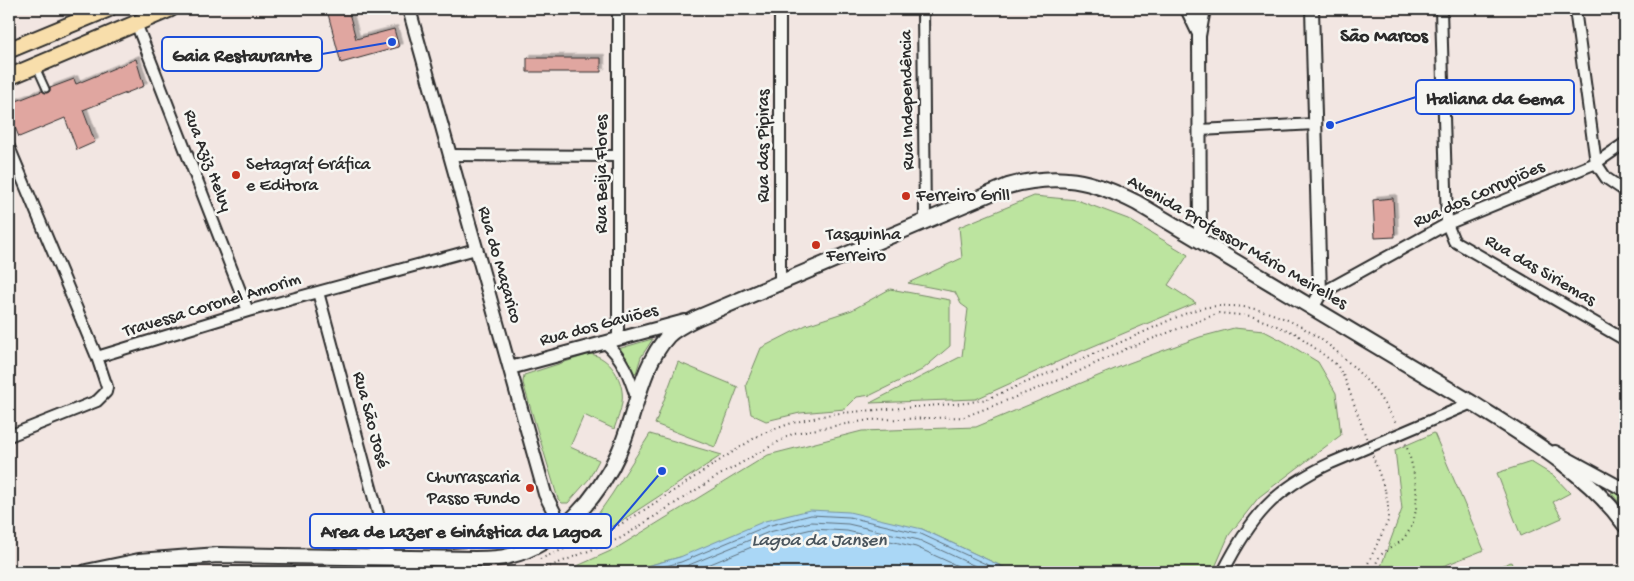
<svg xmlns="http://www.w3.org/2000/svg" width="1634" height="581" viewBox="0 0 1634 581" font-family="'Gochi Hand',sans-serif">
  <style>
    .green { fill: #bce49f; stroke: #748865 }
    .water { fill: #aad7f6; stroke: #7792a5 }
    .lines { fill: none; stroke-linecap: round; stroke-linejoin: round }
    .shore { stroke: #5e707c; stroke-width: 1 }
    .building { fill: #e0a6a0; stroke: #2b2b2b; filter: url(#shadow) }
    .service-casing { stroke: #2b2b2b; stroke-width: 9 }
    .minor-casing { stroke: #2b2b2b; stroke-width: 14 }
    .tertiary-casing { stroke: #2b2b2b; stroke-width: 16 }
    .secondary-casing { stroke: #2b2b2b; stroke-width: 18 }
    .primary-casing { stroke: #2b2b2b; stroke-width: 19 }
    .path { stroke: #2b2b2b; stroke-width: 2; stroke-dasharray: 1 4; stroke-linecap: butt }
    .service { stroke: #f6f6f2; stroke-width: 5 }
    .minor { stroke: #f6f6f2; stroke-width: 10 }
    .tertiary { stroke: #f6f6f2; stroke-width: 12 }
    .secondary { stroke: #f6f6f2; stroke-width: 14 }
    .primary { stroke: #f8deab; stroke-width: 15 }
    .path-bridge { stroke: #2b2b2b; stroke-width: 2; stroke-dasharray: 1 4; stroke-linecap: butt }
    .poi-dot { fill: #c8321e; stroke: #f6f6f2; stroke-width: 2 }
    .labels { text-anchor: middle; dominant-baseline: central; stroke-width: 5; stroke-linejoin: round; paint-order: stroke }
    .street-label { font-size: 18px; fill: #2b2b2b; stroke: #f6f6f2 }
    .poi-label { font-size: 18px; fill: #2b2b2b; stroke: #f6f6f2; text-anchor: start }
    .neighbourhood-label { font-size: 19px; font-weight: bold; fill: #2b2b2b; stroke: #f6f6f2 }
    .water-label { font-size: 19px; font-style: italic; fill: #4b565e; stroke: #f6f6f2 }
    .leader { fill: none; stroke: #1d4ed8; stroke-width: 2 }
    .callout-dot { fill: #1d4ed8; stroke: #f6f6f2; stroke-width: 2 }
    .callout { fill: #f6f6f2; stroke: #1d4ed8; stroke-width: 2 }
    .callout-label { font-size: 19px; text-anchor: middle; font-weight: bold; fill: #2b2b2b }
  </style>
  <defs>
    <filter id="shadow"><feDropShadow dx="3.5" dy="-3.5" stdDeviation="0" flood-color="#0004"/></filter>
  </defs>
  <rect width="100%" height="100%" fill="#f2e6e2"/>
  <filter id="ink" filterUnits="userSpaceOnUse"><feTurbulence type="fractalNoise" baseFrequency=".02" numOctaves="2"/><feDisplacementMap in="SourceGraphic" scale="10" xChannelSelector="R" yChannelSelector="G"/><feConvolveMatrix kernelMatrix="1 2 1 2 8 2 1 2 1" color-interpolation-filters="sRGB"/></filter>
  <g filter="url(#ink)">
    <!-- green -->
    <path class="green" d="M 1034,196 L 1077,200 L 1128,219 L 1188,255 L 1168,285 L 1196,303 L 1077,353 L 976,399 L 870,403 L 962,356 L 968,309 L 961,304 L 955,292 L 908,283 L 962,258 L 959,227 Z
      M 890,289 L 950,300 L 950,346 L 922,370 L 871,395 L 857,397 L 845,409 L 800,413 L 766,421 L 751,414 L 746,385 L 761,348 L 806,325 L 852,310 Z
      M 1234,328 L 1264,331 L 1285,342 L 1318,362 L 1336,393 L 1341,435 L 1259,497 L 1229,535 L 1213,572 L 1014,572 L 922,529 L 680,557 L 625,572 L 564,572 L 615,549 L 768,455 L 862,431 L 976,427 L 1129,363 L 1200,337 Z
      M 652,339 L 652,340 L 641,357 L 636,373 L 634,373 L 627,360 L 618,349 Z
      M 590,354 C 610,357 625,381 622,402 C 621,411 617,420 614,429 L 584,415 L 570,447 L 599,460 L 589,479 L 568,503 L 562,503 L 558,499 L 523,383 L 524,375 Z
      M 678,362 L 738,387 L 715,447 L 655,424 Z
      M 1434,433 L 1484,550 L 1438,568 L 1435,572 L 1379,572 L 1402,509 L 1395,450 Z
      M 650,434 L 722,455 L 618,523 L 589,538 L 585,533 L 612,494 Z
      M 1531,462 L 1554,476 L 1570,493 L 1553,502 L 1562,518 L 1521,536 L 1497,473 Z
      M 1614,491 L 1625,498 L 1625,509 L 1612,494 L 1611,493 Z
      M 1511,562 L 1515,572 L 1487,572 Z"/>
    <!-- water -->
    <path class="water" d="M 810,510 L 849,512 L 922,529 L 1014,572 L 625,572 L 680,557 L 765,521 Z"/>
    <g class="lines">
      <!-- shore -->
      <path class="shore" d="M 643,572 L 681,562 L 767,526 L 811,515 L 849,517 L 921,534 L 1003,572
        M 666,572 L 684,567 L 769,532 L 811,522 L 848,524 L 919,540 L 988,572
        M 691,572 L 771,539 L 812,529 L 847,531 L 916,547 L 971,572"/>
    </g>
    <!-- building -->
    <path class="building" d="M 332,9 L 348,9 L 356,39 L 394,29 L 399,47 L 341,63 L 327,10 Z
      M 527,58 L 601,58 L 601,72 L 527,72 Z
      M 136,59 L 144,86 L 83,110 L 95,142 L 77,150 L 65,118 L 19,137 L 9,113 L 9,104 L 42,91 L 47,93 L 50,91 L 50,88 L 74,79 L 76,84 Z
      M 1393,198 L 1395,237 L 1375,238 L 1373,200 Z
      M 465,528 L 472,547 L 447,549 L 446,529 Z"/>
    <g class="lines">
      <!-- service casing -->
      <g class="service-casing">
        <path id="service" d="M 36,67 L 46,89"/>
      </g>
      <!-- minor casing -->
      <g class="minor-casing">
        <path id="minor" d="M 618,9 L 618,339
          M 780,9 L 780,283
          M 923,9 L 925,221
          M 1441,9 L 1447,224 L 1454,241 L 1625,340
          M 1575,9 L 1596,163 L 1606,178 L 1625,191
          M 136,23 L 248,311
          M 1200,130 L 1315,124
          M 9,147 L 97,357 L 107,387 L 106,392 L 97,401 L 9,436
          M 450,155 L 618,156
          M 318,292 L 390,558
          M 1320,294 L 1447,224 L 1596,163 L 1625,143
          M 604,342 C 623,357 630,378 637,400
          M 97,357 L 248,311 L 476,249
          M 1223,572 C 1251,517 1273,490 1331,463 L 1472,403"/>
      </g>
      <!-- tertiary casing -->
      <g class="tertiary-casing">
        <path id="tertiary" d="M 409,9 L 545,494 L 562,528
          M 1187,9 L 1199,34
          M 1200,241 L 1199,36 L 1204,9
          M 1312,308 L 1320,294 L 1312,9
          M 510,368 L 685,321
          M 1555,452 L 1625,490"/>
      </g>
      <!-- secondary casing -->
      <g class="secondary-casing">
        <path id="secondary" d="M 86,572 L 139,561 L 218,555 L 475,559 C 486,559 498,559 509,556 C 558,545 600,495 619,452 C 636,414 640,367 668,336 C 676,328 687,323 697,318 L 1008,186 C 1058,172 1092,180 1137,203 L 1472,403 C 1526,437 1587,472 1625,525"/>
      </g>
      <!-- primary casing -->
      <g class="primary-casing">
        <path id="primary" d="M 9,50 L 108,9
          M 9,77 L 170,9"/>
      </g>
      <!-- path -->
      <path class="path" d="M 540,559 L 608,531 L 635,516 L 739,448 L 761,434 L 792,423 L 831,414 L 863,411 L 966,403 L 987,399 C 1037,378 1087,357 1137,335 C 1156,327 1188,310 1208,307 C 1269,299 1324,334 1364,378 C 1377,391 1387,409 1397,424
        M 214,569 L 231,569
        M 536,572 L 621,538 L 713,479 L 794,433 L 869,420 L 964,417 L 1067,377 L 1126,349 L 1219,313 L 1251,316 L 1295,333 L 1337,365 L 1344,377 L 1349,390
        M 1364,572 L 1388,521 L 1388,504 L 1385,490
        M 1373,572 C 1375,567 1377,559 1381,555 C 1387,549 1396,546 1403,539 C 1426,513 1415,471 1405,442"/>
      <!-- service -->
      <use href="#service" class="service"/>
      <!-- minor -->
      <use href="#minor" class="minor"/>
      <!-- tertiary -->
      <use href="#tertiary" class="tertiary"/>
      <!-- secondary -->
      <use href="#secondary" class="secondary"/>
      <!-- primary -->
      <use href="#primary" class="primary"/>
      <!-- path-bridge -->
      <path class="path-bridge" d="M 1349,390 L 1385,490"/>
    </g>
  </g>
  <!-- markers -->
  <g class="poi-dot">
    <circle cx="236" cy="175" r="5"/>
    <circle cx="906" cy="196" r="5"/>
    <circle cx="816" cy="245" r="5"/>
    <circle cx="530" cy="488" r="5"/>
  </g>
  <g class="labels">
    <!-- street labels -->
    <g class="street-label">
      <text transform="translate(908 100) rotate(-91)">Rua Independência</text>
      <text transform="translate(764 146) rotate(-90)">Rua das Pipiras</text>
      <text transform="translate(207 161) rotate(69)">Rua Aziz Heluy</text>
      <text transform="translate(602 174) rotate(-90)">Rua Beija Flores</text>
      <text transform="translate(1479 195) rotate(-24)">Rua dos Corrupiões</text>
      <text transform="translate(1237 243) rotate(30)">Avenida Professor Mário Meirelles</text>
      <text transform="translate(499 265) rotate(74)">Rua do Maçarico</text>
      <text transform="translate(1540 271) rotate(30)">Rua das Siriemas</text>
      <text transform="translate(212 306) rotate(-17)">Travessa Coronel Amorim</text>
      <text transform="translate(599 326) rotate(-15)">Rua dos Gaviões</text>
      <text transform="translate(370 420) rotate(75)">Rua São José</text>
    </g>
    <!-- poi labels -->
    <g class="poi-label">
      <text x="246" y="165">Setagraf Gráfica<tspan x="246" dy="21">e Editora</tspan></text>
      <text x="916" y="196">Ferreiro Grill</text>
      <text x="826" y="235">Tasquinha<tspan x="826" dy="21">Ferreiro</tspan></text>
      <text x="520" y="478" text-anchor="end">Churrascaria<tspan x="520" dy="21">Passo Fundo</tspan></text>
    </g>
    <!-- neighbourhood labels -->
    <g class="neighbourhood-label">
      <text x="1384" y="37">São Marcos</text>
    </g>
    <!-- water labels -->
    <g class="water-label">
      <text x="819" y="541">Lagoa da Jansen</text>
    </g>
  </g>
  <!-- callouts -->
  <path class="leader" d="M392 42L322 54M1330 125L1416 97M662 471L611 531"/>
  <g class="callout-dot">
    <circle cx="392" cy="42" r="5"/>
    <circle cx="1330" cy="125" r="5"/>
    <circle cx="662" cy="471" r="5"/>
  </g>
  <g class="callout">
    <rect x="162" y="37" width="160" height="34" rx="5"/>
    <rect x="1416" y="80" width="158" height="34" rx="5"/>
    <rect x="310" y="514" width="301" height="34" rx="5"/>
  </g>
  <g class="callout-label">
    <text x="242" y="61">Gaia Restaurante</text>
    <text x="1495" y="104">Italiana da Gema</text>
    <text x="461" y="537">Area de Lazer e Ginástica da Lagoa</text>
  </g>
  <!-- margin -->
  <rect width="1634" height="581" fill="none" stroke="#f6f6f2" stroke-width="30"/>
  <rect x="15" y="15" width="1604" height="551" fill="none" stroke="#2b2b2b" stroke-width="2" filter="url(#ink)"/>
</svg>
